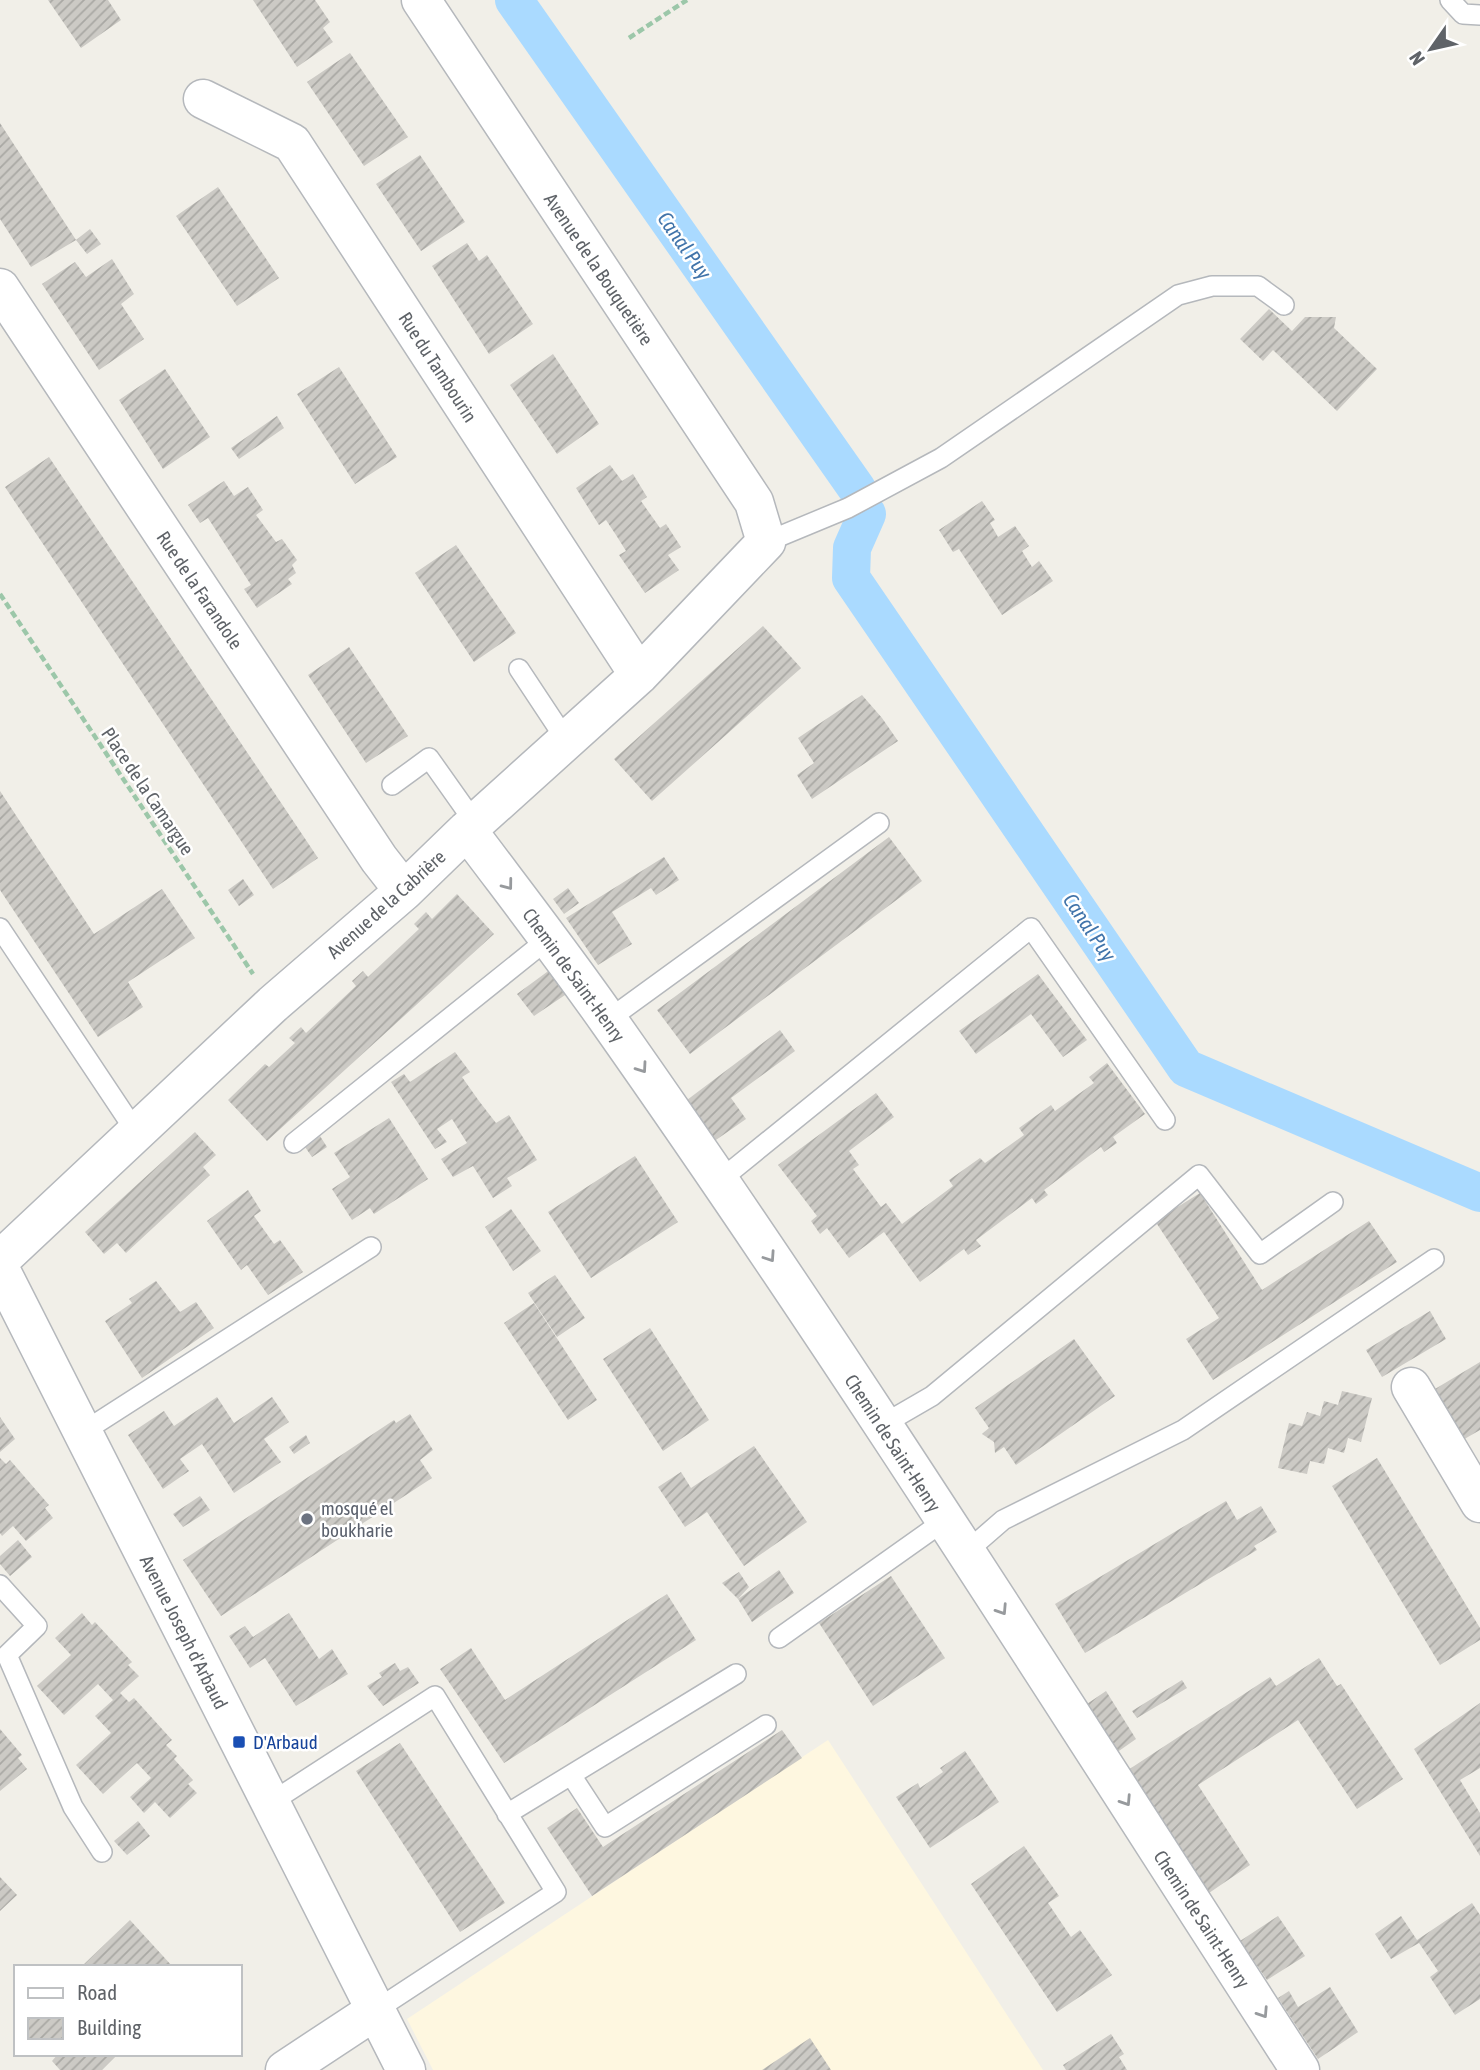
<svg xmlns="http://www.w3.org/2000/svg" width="1480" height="2070" viewBox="0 0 1480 2070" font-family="'Asap Condensed',sans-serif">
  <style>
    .commercial { fill: #fef7e0 }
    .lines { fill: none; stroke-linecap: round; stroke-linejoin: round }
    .canal { stroke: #aadaff; stroke-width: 38 }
    .building { fill: url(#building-hatch) }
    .lane-casing { stroke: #b5b8bc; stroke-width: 22 }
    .street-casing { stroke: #b5b8bc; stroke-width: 41 }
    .path { stroke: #9cc7a9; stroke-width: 4.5; stroke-dasharray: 7 3.5; stroke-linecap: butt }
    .lane { stroke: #fff; stroke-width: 19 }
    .street { stroke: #fff; stroke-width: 38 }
    .oneway { stroke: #979a9d }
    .worship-dot { fill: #6b7280; stroke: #fff; stroke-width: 2.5 }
    .transit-dot { fill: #1a4fb4; stroke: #fff; stroke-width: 2.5 }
    .labels { text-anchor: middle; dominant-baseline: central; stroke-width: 5; stroke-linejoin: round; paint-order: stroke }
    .street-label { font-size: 19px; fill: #5f6368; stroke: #fff }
    .worship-label { font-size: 19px; fill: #5b616d; stroke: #fff; text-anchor: start }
    .transit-label { font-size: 19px; fill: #164399; stroke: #fff; text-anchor: start }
    .water-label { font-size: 21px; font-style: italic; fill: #4174aa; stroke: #fff }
  </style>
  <defs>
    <pattern id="building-hatch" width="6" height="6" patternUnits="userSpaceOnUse" patternTransform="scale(1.75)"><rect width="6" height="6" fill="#cccac5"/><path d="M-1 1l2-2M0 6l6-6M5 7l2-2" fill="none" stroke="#a9a8a4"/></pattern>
  </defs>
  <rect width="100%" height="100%" fill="#f1efe8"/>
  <!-- commercial -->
  <path class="commercial" d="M 828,1740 L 1043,2070 L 433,2070 L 407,2019 Z"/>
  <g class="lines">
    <!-- canal -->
    <path class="canal" d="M 514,0 L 857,489
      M 867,514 L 852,548 L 851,578 L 1186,1068 L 1480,1193"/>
  </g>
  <!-- building -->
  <path class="building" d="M 48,0 L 108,0 L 121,20 L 81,48 Z
    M 253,0 L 315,0 L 330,22 L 323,28 L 333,42 L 297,67 Z
    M 350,53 L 408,137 L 364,166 L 307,82 Z
    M 0,123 L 76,240 L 31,267 L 0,219 Z
    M 420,155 L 465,222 L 421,251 L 376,184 Z
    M 218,187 L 279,278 L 237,306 L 176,216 Z
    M 90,229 L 101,244 L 87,254 L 76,240 Z
    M 467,243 L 479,261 L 487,255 L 533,324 L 489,354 L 432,266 Z
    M 112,259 L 134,294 L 121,304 L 144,339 L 99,370 L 42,284 L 75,262 L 86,277 Z
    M 1269,309 L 1292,331 L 1305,317 L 1336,317 L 1334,328 L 1377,369 L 1337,411 L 1273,350 L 1263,361 L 1240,339 Z
    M 553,354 L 599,424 L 557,454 L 510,385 Z
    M 339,367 L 397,457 L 355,484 L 297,394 Z
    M 165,369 L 210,437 L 163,469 L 119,400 Z
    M 277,416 L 284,428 L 239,459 L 231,448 Z
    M 49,457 L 318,858 L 273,889 L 5,487 Z
    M 610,465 L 622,481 L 633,474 L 647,497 L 641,501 L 660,528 L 666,524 L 681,547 L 668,555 L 679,570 L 645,593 L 619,555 L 626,551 L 616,535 L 606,520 L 599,525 L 576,488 Z
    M 224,481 L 234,496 L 248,487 L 263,510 L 256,515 L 276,542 L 282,539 L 297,560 L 292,565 L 296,573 L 288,579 L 292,584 L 257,608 L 244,589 L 251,585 L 208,518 L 200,523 L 188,505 Z
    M 982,501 L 995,520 L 990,523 L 998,537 L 1015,526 L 1029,546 L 1022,551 L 1032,567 L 1039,561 L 1053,581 L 1002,615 L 959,549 L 953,552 L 939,530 Z
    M 456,545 L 516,633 L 474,662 L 415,573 Z
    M 763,626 L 801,668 L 652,801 L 614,759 Z
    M 349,647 L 408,736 L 366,763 L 308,675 Z
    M 862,695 L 882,718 L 898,741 L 812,799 L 797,775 L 814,763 L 798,738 Z
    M 0,791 L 94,934 L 162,889 L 195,938 L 128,982 L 143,1007 L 98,1037 L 0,890 Z
    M 889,837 L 922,881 L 690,1054 L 657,1010 Z
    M 664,857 L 679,880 L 656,895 L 651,888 L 612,912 L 632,944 L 598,965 L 566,918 Z
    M 243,879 L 254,895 L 239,906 L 228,890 Z
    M 568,888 L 579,903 L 564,914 L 553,899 Z
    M 457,894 L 494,934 L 267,1141 L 228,1100 L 265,1064 L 269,1067 L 295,1043 L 289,1038 L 301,1027 L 306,1033 L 356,986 L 352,981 L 363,971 L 368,977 L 419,929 L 414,924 L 426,912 L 432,919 Z
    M 551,969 L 568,993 L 534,1016 L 517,994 Z
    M 1038,974 L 1087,1040 L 1063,1057 L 1031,1014 L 976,1054 L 959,1031 Z
    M 780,1030 L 795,1051 L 731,1098 L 746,1119 L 713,1142 L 687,1100 Z
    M 455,1052 L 470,1072 L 462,1077 L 479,1101 L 496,1123 L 509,1115 L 537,1160 L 507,1178 L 512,1186 L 493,1198 L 473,1166 L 453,1177 L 441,1159 L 467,1143 L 452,1119 L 437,1129 L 447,1142 L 435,1149 L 391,1082 L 404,1074 L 410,1082 Z
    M 1107,1063 L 1145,1114 L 1113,1137 L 1117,1143 L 1104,1152 L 1101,1147 L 1044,1190 L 1048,1195 L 1036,1204 L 1032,1198 L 976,1240 L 981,1246 L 968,1255 L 964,1249 L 920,1282 L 884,1232 L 849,1258 L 827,1228 L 820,1234 L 811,1221 L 817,1216 L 778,1165 L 876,1093 L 894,1117 L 849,1151 L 859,1165 L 853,1169 L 881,1207 L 886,1203 L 902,1224 L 953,1186 L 949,1180 L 980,1158 L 985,1163 L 1024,1135 L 1019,1128 L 1051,1105 L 1055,1111 L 1094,1083 L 1089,1077 Z
    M 389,1118 L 428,1179 L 374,1214 L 370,1208 L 352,1220 L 332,1189 L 350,1177 L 334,1153 Z
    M 195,1132 L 216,1155 L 203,1167 L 210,1175 L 126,1253 L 117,1243 L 104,1254 L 85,1232 Z
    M 320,1136 L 327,1147 L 312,1157 L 305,1147 Z
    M 635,1156 L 678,1222 L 591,1278 L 548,1212 Z
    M 248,1190 L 261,1211 L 254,1216 L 274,1244 L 280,1240 L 303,1272 L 268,1295 L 247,1265 L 241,1270 L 207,1221 Z
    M 1200,1193 L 1262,1290 L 1369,1221 L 1397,1262 L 1213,1380 L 1186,1339 L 1219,1318 L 1155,1221 Z
    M 511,1209 L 541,1251 L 513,1271 L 485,1227 Z
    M 555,1275 L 585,1318 L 557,1337 L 528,1293 Z
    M 156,1281 L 180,1312 L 196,1302 L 214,1328 L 142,1378 L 105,1321 L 132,1303 L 129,1299 Z
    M 534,1303 L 597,1400 L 568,1420 L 504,1323 Z
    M 1430,1311 L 1446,1339 L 1382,1377 L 1366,1350 Z
    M 650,1328 L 709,1420 L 663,1451 L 603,1359 Z
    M 1074,1339 L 1115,1396 L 1016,1465 L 1004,1447 L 995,1453 L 994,1442 L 982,1434 L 989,1428 L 975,1408 Z
    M 1480,1362 L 1480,1430 L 1461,1441 L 1430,1392 Z
    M 1342,1391 L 1372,1398 L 1361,1442 L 1348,1438 L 1344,1453 L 1328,1448 L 1324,1464 L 1310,1461 L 1307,1474 L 1278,1468 L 1289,1423 L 1302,1426 L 1307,1412 L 1320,1416 L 1324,1401 L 1338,1405 Z
    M 217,1397 L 234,1423 L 272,1397 L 289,1422 L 264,1439 L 281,1462 L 234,1493 L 202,1444 L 180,1459 L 189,1471 L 163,1489 L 128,1435 L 164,1411 L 174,1426 Z
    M 410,1414 L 433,1450 L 420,1460 L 432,1478 L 221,1616 L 183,1560 L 394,1420 L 396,1423 Z
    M 0,1417 L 15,1439 L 0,1452 Z
    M 306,1435 L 310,1443 L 294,1454 L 289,1447 Z
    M 754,1446 L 807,1522 L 744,1566 L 707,1512 L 685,1527 L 658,1487 L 681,1472 L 691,1488 Z
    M 0,1458 L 6,1464 L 10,1460 L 49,1505 L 45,1508 L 53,1518 L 26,1541 L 13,1526 L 2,1536 L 0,1533 Z
    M 1377,1458 L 1480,1628 L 1480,1640 L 1440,1665 L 1332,1486 Z
    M 200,1496 L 210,1510 L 183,1527 L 173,1514 Z
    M 1226,1501 L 1237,1520 L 1261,1506 L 1277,1532 L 1254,1546 L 1257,1550 L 1085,1653 L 1055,1604 Z
    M 18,1540 L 32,1557 L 10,1576 L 0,1564 L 0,1556 Z
    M 779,1570 L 794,1593 L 752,1622 L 738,1599 Z
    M 739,1572 L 749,1587 L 738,1599 L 722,1583 Z
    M 891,1576 L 945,1658 L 873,1706 L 819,1623 Z
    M 667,1594 L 696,1640 L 504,1763 L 440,1669 L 471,1648 L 505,1700 Z
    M 82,1613 L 92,1625 L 95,1622 L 132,1662 L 128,1665 L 139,1676 L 120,1693 L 129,1702 L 134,1698 L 172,1740 L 166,1745 L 177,1756 L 174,1759 L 193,1780 L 188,1784 L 197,1793 L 170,1818 L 155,1802 L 144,1813 L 130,1797 L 151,1778 L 137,1763 L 103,1794 L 76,1765 L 111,1733 L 95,1716 L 113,1700 L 98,1684 L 64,1715 L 37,1686 L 71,1655 L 55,1638 Z
    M 289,1613 L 319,1659 L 332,1649 L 348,1674 L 296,1706 L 265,1658 L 250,1668 L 229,1636 L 245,1626 L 253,1637 Z
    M 1319,1658 L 1337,1686 L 1341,1684 L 1403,1779 L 1357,1809 L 1298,1720 L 1198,1785 L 1250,1865 L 1209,1893 L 1128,1770 L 1270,1677 L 1276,1686 Z
    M 395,1663 L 400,1671 L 408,1667 L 419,1683 L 383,1706 L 367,1686 L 382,1677 L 379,1673 Z
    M 1182,1680 L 1187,1688 L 1137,1718 L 1132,1711 Z
    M 1106,1691 L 1136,1739 L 1116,1753 L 1084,1706 Z
    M 1480,1703 L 1480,1768 L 1460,1780 L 1480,1813 L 1480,1856 L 1414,1749 Z
    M 0,1729 L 22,1755 L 18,1758 L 27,1769 L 0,1791 Z
    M 782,1730 L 802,1758 L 592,1896 L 547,1828 L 577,1808 L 603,1847 Z
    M 400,1743 L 505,1903 L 460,1932 L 356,1771 Z
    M 965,1751 L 999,1802 L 930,1848 L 896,1797 L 918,1783 L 920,1788 L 943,1772 L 940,1768 Z
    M 138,1821 L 150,1836 L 127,1855 L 114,1841 Z
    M 1024,1846 L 1059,1896 L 1048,1903 L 1071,1937 L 1080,1930 L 1112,1975 L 1057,2012 L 971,1884 Z
    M 0,1877 L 17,1895 L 0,1911 Z
    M 1472,1903 L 1480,1915 L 1480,1999 L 1455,2015 L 1430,1977 L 1438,1971 L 1419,1943 L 1391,1959 L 1375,1934 L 1401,1916 L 1417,1940 Z
    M 1278,1916 L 1305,1956 L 1267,1980 L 1240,1941 Z
    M 130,1920 L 173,1967 L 81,1967 Z
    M 1330,1987 L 1358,2032 L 1318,2059 L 1278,1998 L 1289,1991 L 1298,2007 Z
    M 1111,2034 L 1124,2054 L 1119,2057 L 1127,2070 L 1066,2070 L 1063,2065 Z
    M 810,2038 L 831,2070 L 762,2070 Z
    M 58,2054 L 118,2054 L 102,2070 L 60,2070 L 52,2061 Z"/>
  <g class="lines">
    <!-- lane casing -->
    <g class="lane-casing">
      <path id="lane" d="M 1450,0 L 1463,14 L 1480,15
        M 766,542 L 848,508 L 941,458 L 1178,295 L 1212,286 L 1258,286 L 1284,305
        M 519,669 L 566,740
        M 392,785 L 429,758 L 475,823
        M 0,928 L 136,1132
        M 608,1020 L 879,823
        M 294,1143 L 548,939
        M 719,1181 L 1031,928 L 1165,1120
        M 882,1425 L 932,1396 L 1199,1175 L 1260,1254 L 1333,1202
        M 83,1432 L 371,1247
        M 965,1553 L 1003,1520 L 1183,1430 L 1434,1259
        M 0,1585 L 37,1626 L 7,1655 L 73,1807 L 102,1852
        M 779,1638 L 944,1521
        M 571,1775 L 605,1827 L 766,1725
        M 270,1803 L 435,1696 L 556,1892 L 376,2010
        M 507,1814 L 736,1674"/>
    </g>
    <!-- street casing -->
    <g class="street-casing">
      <path id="street" d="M 203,99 L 292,143 L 639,675
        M 0,288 L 379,859 L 404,891
        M 467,830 C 515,894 564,957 610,1023 C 851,1365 1073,1719 1300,2070
        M 0,1260 L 273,1004 L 404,891 L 467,830 L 639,675 L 766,542 L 754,502 L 421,0
        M 0,1269 L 406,2070
        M 1411,1387 L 1480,1503
        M 285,2070 L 376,2010"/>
    </g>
    <!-- path -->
    <path class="path" d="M 629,38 L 687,0
      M 0,594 L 253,974"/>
    <!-- lane -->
    <use href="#lane" class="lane"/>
    <!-- street -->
    <use href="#street" class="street"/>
  </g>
  <!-- one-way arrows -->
  <defs><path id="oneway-chevron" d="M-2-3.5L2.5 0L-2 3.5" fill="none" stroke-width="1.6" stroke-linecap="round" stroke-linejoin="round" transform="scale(1.75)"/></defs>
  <g class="oneway">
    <use href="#oneway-chevron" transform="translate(508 885) rotate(53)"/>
    <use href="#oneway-chevron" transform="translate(642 1068) rotate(55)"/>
    <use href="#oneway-chevron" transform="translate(770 1257) rotate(56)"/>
    <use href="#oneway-chevron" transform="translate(1002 1610) rotate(57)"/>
    <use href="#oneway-chevron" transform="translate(1126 1801) rotate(57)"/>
    <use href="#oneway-chevron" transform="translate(1263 2013) rotate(57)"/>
  </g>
  <!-- markers -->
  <circle class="worship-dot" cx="307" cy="1519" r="7"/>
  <rect class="transit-dot" x="232" y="1735" width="14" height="14" rx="3.5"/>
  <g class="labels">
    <!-- street labels -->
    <g class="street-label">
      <text transform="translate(599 269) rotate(56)">Avenue de la Bouquetière</text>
      <text transform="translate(438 367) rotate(57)">Rue du Tambourin</text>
      <text transform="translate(200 590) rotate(56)">Rue de la Farandole</text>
      <text transform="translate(148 791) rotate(56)">Place de la Camargue</text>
      <text transform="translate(386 904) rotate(-42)">Avenue de la Cabrière</text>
      <text transform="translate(574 975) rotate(54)">Chemin de Saint-Henry</text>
      <text transform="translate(893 1443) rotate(57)">Chemin de Saint-Henry</text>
      <text transform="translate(184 1632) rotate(63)">Avenue Joseph d'Arbaud</text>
      <text transform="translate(1202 1919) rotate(57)">Chemin de Saint-Henry</text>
    </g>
    <!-- worship labels -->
    <g class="worship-label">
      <text x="321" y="1508">mosqué el<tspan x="321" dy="22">boukharie</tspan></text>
    </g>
    <!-- transit labels -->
    <g class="transit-label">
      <text x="253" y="1742">D'Arbaud</text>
    </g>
    <!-- water labels -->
    <g class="water-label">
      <text transform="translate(685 245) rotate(55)">Canal Puy</text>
      <text transform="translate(1090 927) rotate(56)">Canal Puy</text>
    </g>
  </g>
  <!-- legend -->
  <rect x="14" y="1965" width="228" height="91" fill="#ffffff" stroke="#bfc1c3" stroke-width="2"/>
  <rect x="28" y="1988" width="35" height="10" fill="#ffffff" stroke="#bfc1c3" stroke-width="2"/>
  <text x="77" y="2000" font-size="21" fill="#5f6368">Road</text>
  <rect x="28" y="2018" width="35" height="21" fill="url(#building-hatch)" stroke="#bfc1c3" stroke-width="2"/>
  <text x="77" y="2035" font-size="21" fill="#5f6368">Building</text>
  <!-- north arrow -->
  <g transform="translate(1431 49) rotate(236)" stroke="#ffffff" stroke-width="5" paint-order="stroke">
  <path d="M0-5L12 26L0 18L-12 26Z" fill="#5f6368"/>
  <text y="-10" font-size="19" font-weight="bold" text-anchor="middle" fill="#5f6368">N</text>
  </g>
</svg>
